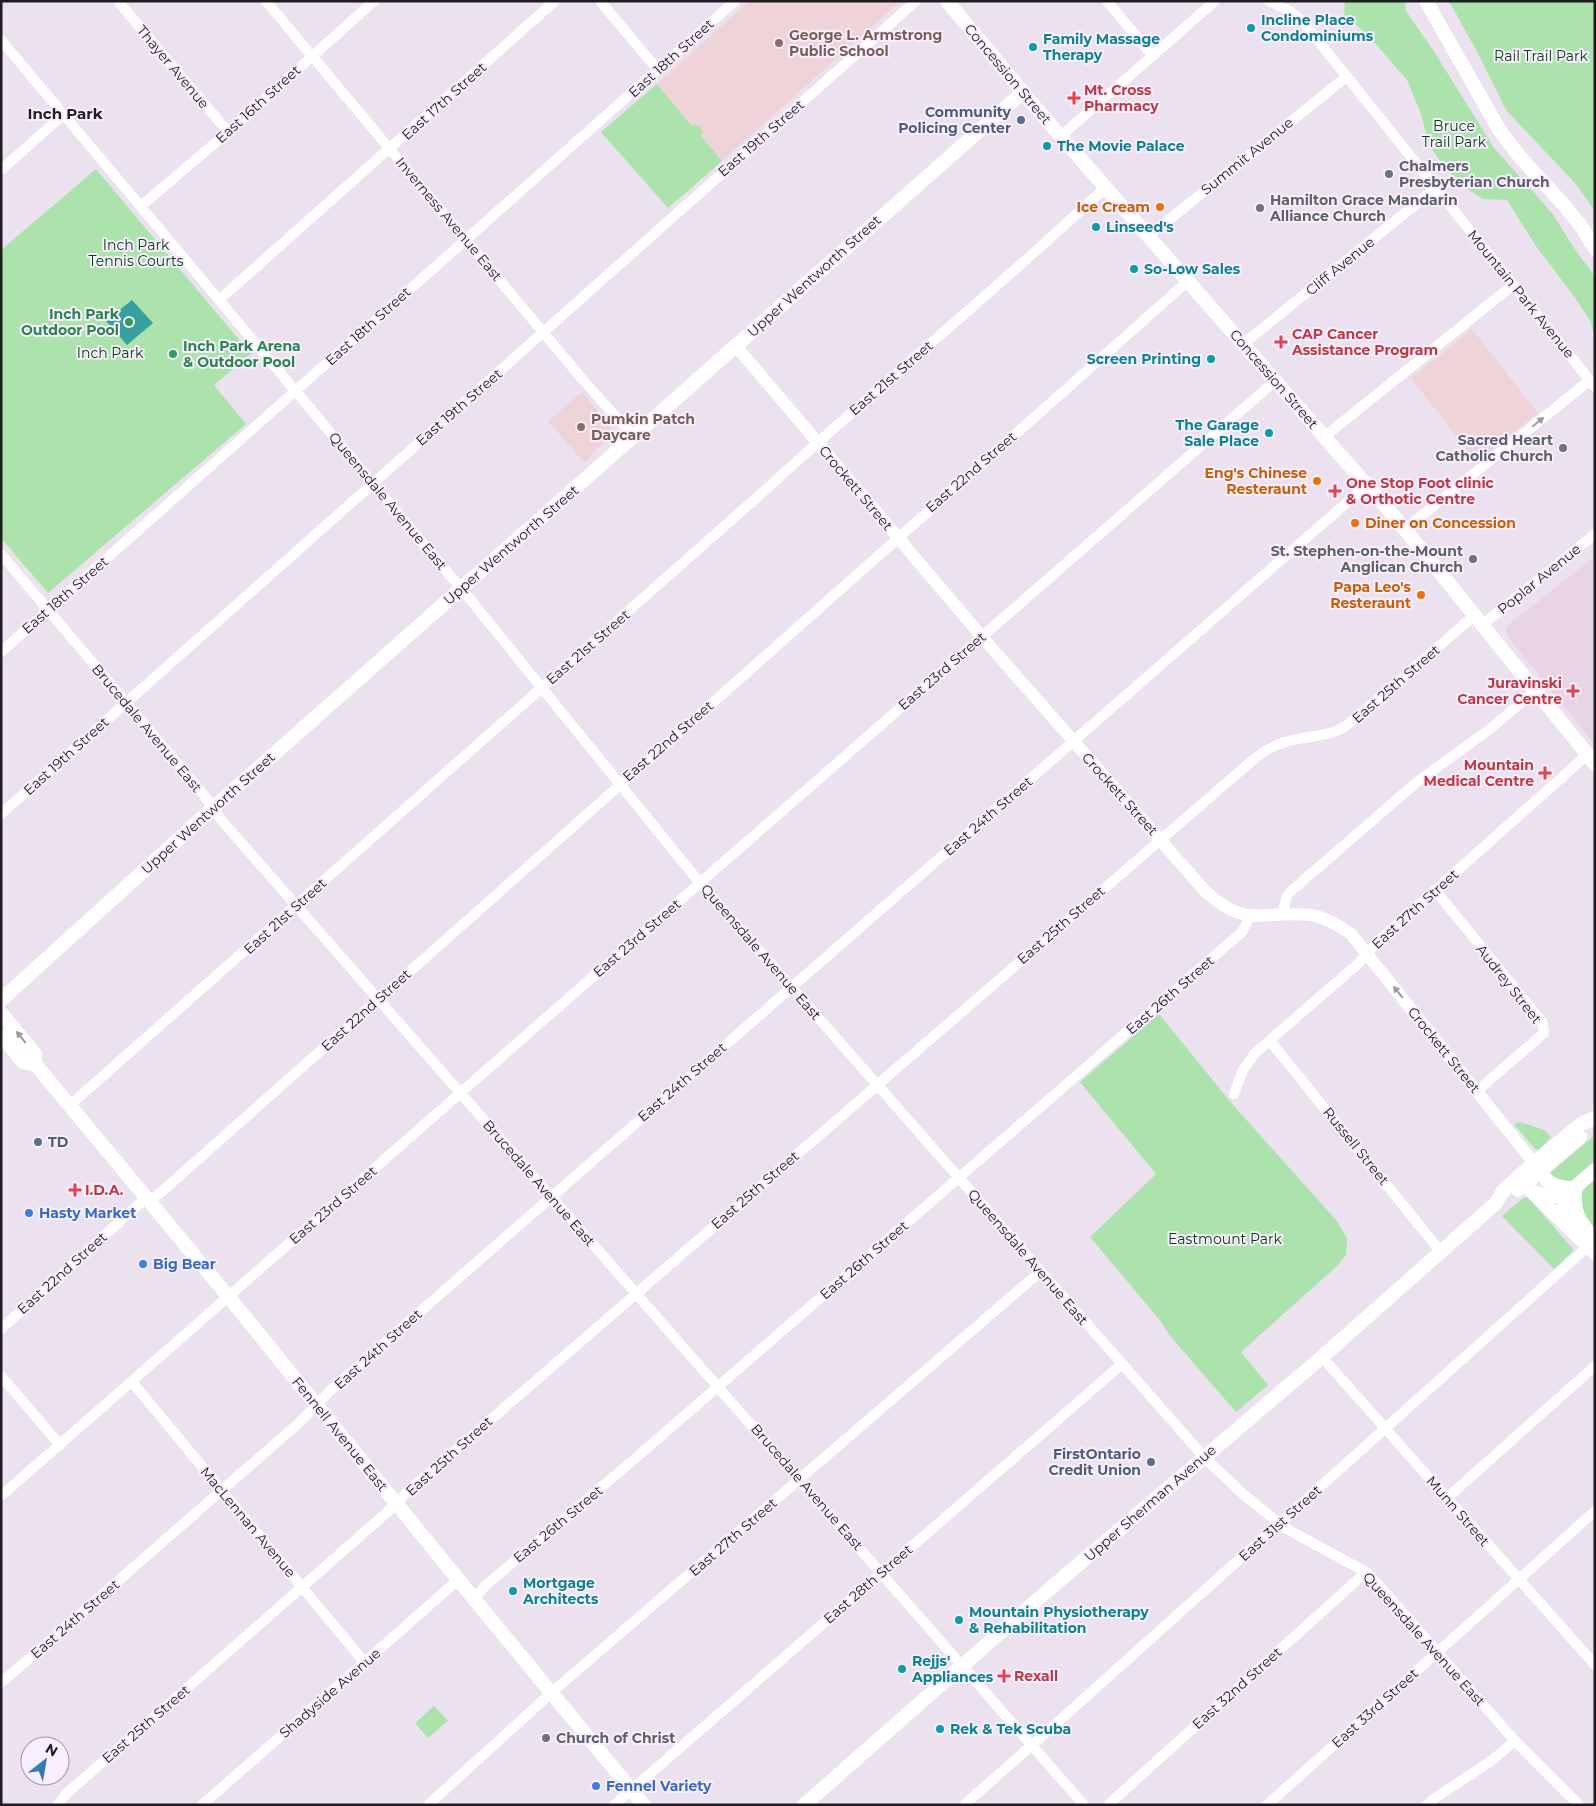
<svg xmlns="http://www.w3.org/2000/svg" width="1596" height="1806" viewBox="0 0 1596 1806" font-family="Montserrat,sans-serif">
  <style>
    .education { fill: #eed4d8 }
    .medical { fill: #e8d4e4 }
    .green { fill: #ace3ad }
    .water { fill: #39a0a1 }
    .lines { fill: none; stroke-linecap: round; stroke-linejoin: round }
    .minor { stroke: #fff; stroke-width: 10 }
    .tertiary { stroke: #fff; stroke-width: 12 }
    .secondary { stroke: #fff; stroke-width: 14 }
    .oneway { fill: #9b999b }
    .culture-dot { fill: #0f9aa8; stroke: #f8eefd; stroke-width: 2 }
    .education-dot { fill: #8d6e63; stroke: #f8eefd; stroke-width: 2 }
    .health-dot { fill: #e0444e; stroke: #f8eefd; stroke-width: 2 }
    .service-dot { fill: #5c6f8a; stroke: #f8eefd; stroke-width: 2 }
    .worship-dot { fill: #6b7280; stroke: #f8eefd; stroke-width: 2 }
    .food-dot { fill: #e8710a; stroke: #f8eefd; stroke-width: 2 }
    .leisure-dot { fill: #2e9e5b; stroke: #f8eefd; stroke-width: 2 }
    .shop-dot { fill: #3f7fe0; stroke: #f8eefd; stroke-width: 2 }
    .labels { text-anchor: middle; dominant-baseline: central; stroke-width: 4; stroke-linejoin: round; paint-order: stroke }
    .culture-label { font-size: 14px; font-weight: bold; fill: #0d838f; stroke: #f8eefd; text-anchor: start }
    .education-label { font-size: 14px; font-weight: bold; fill: #785e54; stroke: #f8eefd; text-anchor: start }
    .park-label { font-size: 14px; fill: #05410f; stroke: #f8eefd }
    .street-label { font-size: 14px; fill: #201c21; stroke: #f8eefd }
    .health-label { font-size: 14px; font-weight: bold; fill: #be3a42; stroke: #f8eefd; text-anchor: start }
    .service-label { font-size: 14px; font-weight: bold; fill: #4e5e75; stroke: #f8eefd; text-anchor: end }
    .worship-label { font-size: 14px; font-weight: bold; fill: #5b616d; stroke: #f8eefd; text-anchor: start }
    .food-label { font-size: 14px; font-weight: bold; fill: #c56008; stroke: #f8eefd; text-anchor: end }
    .leisure-label { font-size: 14px; font-weight: bold; fill: #27864d; stroke: #f8eefd; text-anchor: end }
    .shop-label { font-size: 14px; font-weight: bold; fill: #366cbe; stroke: #f8eefd; text-anchor: start }
    .neighbourhood-label { font-size: 15px; font-weight: bold; fill: #201c21; stroke: #f8eefd }
  </style>
  <rect width="100%" height="100%" fill="#ebe1ef"/>
  <!-- education -->
  <path class="education" d="M 749,1 L 901,1 L 722,161 L 657,84 Z
    M 1472,329 L 1538,413 L 1476,462 L 1411,378 Z
    M 582,392 L 614,432 L 584,463 L 548,421 Z"/>
  <!-- medical -->
  <path class="medical" d="M 1595,556 L 1595,745 L 1508,637 L 1506,630 L 1509,624 Z"/>
  <!-- green -->
  <path class="green" d="M 1345,1 L 1405,1 L 1406,11 L 1435,53 L 1494,148 L 1552,213 L 1576,251 L 1595,276 L 1595,340 L 1591,322 L 1576,299 L 1536,246 L 1507,200 L 1483,199 L 1466,188 L 1446,169 L 1429,145 L 1421,114 L 1407,80 L 1367,34 L 1344,15 Z
    M 1449,1 L 1595,1 L 1595,211 L 1575,183 L 1506,110 L 1475,48 Z
    M 657,84 L 692,126 L 695,124 L 700,127 L 703,133 L 701,136 L 722,161 L 668,208 L 601,132 Z
    M 96,169 L 251,354 L 214,385 L 246,424 L 48,593 L 1,538 L 1,250 Z
    M 1159,1014 L 1233,1105 L 1336,1220 L 1347,1238 L 1346,1255 L 1337,1266 L 1241,1352 L 1268,1385 L 1236,1412 L 1171,1337 L 1159,1319 L 1090,1237 L 1156,1174 L 1080,1082 Z
    M 1520,1122 L 1544,1130 L 1551,1137 L 1539,1150 L 1535,1149 L 1514,1124 Z
    M 1595,1135 L 1595,1162 C 1582,1174 1564,1194 1550,1173 Z
    M 1595,1177 L 1595,1230 L 1579,1210 C 1581,1194 1582,1189 1595,1177 Z
    M 1528,1197 L 1572,1248 L 1573,1251 L 1554,1269 L 1502,1216 L 1523,1198 Z
    M 434,1706 L 448,1721 L 428,1738 L 415,1723 Z"/>
  <!-- water -->
  <path class="water" d="M 132,300 L 153,323 L 127,345 L 106,321 Z"/>
  <g class="lines">
    <!-- minor -->
    <path class="minor" d="M 118,1 L 228,132
      M 266,1 L 584,381 L 633,436
      M 600,1 L 658,70
      M 1107,1 L 1153,56
      M 1269,1 L 1290,11 L 1304,23 L 1595,387
      M 1,40 L 469,598 L 700,883 L 1204,1457 L 1242,1493 L 1285,1528 L 1366,1572 L 1377,1583 L 1515,1741 L 1579,1805
      M 1061,136 L 1215,1
      M 1,170 L 64,114
      M 141,206 L 228,132 L 374,1
      M 1149,236 L 1346,77
      M 220,299 L 555,1
      M 1243,344 L 1436,188
      M 1324,437 L 1513,285
      M 1405,529 L 1589,381
      M 1,554 L 204,795 L 223,822 L 1084,1805
      M 1483,624 L 1595,534
      M 1,652 L 735,1
      M 1,814 L 916,1
      M 1435,890 L 1542,1022 L 1544,1033 L 1477,1091
      M 1282,915 L 1287,896 L 1290,892 L 1417,782 L 1490,729 L 1536,690
      M 1270,1041 L 1441,1252
      M 1234,1094 L 1243,1070 L 1255,1053 L 1359,963 L 1377,942 L 1587,755
      M 69,1106 L 772,484 C 882,383 997,289 1106,187
      M 150,1202 L 1188,281
      M 1,1329 L 146,1198
      M 1322,1357 L 1595,1665
      M 1,1376 L 60,1445
      M 132,1382 L 365,1663
      M 1,1496 L 710,874 L 1275,381
      M 1447,1498 L 1595,1366
      M 474,1599 L 485,1586 L 638,1456 L 1242,932 L 1250,917
      M 1,1683 L 300,1422 L 330,1391 L 383,1344 L 1367,485
      M 58,1805 L 66,1794 L 384,1515 L 396,1504 L 406,1493 L 1254,759 C 1265,750 1278,743 1293,740 C 1311,736 1330,736 1346,726 L 1475,615
      M 202,1805 L 458,1580
      M 428,1805 L 551,1693 L 1041,1271
      M 614,1805 L 1122,1364
      M 964,1805 L 1040,1738 L 1593,1242
      M 1108,1805 L 1366,1572
      M 1267,1805 L 1595,1511
      M 1427,1805 L 1435,1798 L 1491,1761 L 1515,1741"/>
    <!-- tertiary -->
    <path class="tertiary" d="M 736,346 L 982,637 L 1205,891 C 1247,930 1262,910 1310,915 C 1325,917 1338,925 1351,934 L 1534,1163"/>
    <!-- secondary -->
    <path class="secondary" d="M 947,1 L 1035,107 L 1399,522 L 1595,764
      M 1426,1 L 1500,131 L 1520,157 L 1565,206 L 1583,229 L 1595,249
      M 1,1000 L 213,808 L 1023,92
      M 1,1013 L 35,1054 L 35,1064
      M 1,1035 L 23,1062 L 35,1064 L 228,1296 L 474,1599 L 644,1805
      M 1535,1165 C 1547,1183 1553,1188 1574,1188
      M 1575,1188 C 1573,1212 1579,1222 1595,1239
      M 1518,1190 L 1580,1137
      M 1531,1191 L 1595,1253
      M 1531,1191 C 1548,1197 1557,1199 1572,1189
      M 1568,1225 C 1553,1199 1577,1186 1595,1170
      M 804,1805 L 1052,1587 L 1322,1357 L 1496,1203 L 1503,1191 L 1534,1163 L 1581,1124 L 1595,1118"/>
  </g>
  <!-- one-way arrows -->
  <defs><path id="oneway-solid" d="M-6-.8H1V-3.2L6.5 0L1 3.2V.8H-6Z" transform="scale(1.25)"/></defs>
  <g class="oneway">
    <use href="#oneway-solid" transform="translate(1538 422) rotate(-39)"/>
    <use href="#oneway-solid" transform="translate(1398 992) rotate(-129)"/>
    <use href="#oneway-solid" transform="translate(21 1037) rotate(-129)"/>
  </g>
  <!-- markers -->
  <g class="culture-dot">
    <circle cx="1251" cy="28" r="5"/>
    <circle cx="1033" cy="47" r="5"/>
    <circle cx="1047" cy="146" r="5"/>
    <circle cx="1096" cy="227" r="5"/>
    <circle cx="1134" cy="269" r="5"/>
    <circle cx="1211" cy="359" r="5"/>
    <circle cx="1269" cy="433" r="5"/>
    <circle cx="513" cy="1591" r="5"/>
    <circle cx="959" cy="1620" r="5"/>
    <circle cx="902" cy="1669" r="5"/>
    <circle cx="940" cy="1729" r="5"/>
  </g>
  <g class="education-dot">
    <circle cx="779" cy="43" r="5"/>
    <circle cx="581" cy="427" r="5"/>
  </g>
  <g class="health-dot">
    <path d="M1071.5 90.5h5v5h5v5h-5v5h-5v-5h-5v-5h5z"/>
    <path d="M1278.5 334.5h5v5h5v5h-5v5h-5v-5h-5v-5h5z"/>
    <path d="M1332.5 483.5h5v5h5v5h-5v5h-5v-5h-5v-5h5z"/>
    <path d="M1570.5 683.5h5v5h5v5h-5v5h-5v-5h-5v-5h5z"/>
    <path d="M1542.5 765.5h5v5h5v5h-5v5h-5v-5h-5v-5h5z"/>
    <path d="M72.5 1182.5h5v5h5v5h-5v5h-5v-5h-5v-5h5z"/>
    <path d="M1001.5 1668.5h5v5h5v5h-5v5h-5v-5h-5v-5h5z"/>
  </g>
  <g class="service-dot">
    <circle cx="1021" cy="120" r="5"/>
    <circle cx="38" cy="1142" r="5"/>
    <circle cx="1151" cy="1462" r="5"/>
  </g>
  <g class="worship-dot">
    <circle cx="1389" cy="174" r="5"/>
    <circle cx="1260" cy="208" r="5"/>
    <circle cx="1563" cy="448" r="5"/>
    <circle cx="1473" cy="559" r="5"/>
    <circle cx="546" cy="1738" r="5"/>
  </g>
  <g class="food-dot">
    <circle cx="1160" cy="207" r="5"/>
    <circle cx="1317" cy="481" r="5"/>
    <circle cx="1355" cy="523" r="5"/>
    <circle cx="1421" cy="595" r="5"/>
  </g>
  <g class="leisure-dot">
    <circle cx="129" cy="322" r="5"/>
    <circle cx="173" cy="354" r="5"/>
  </g>
  <g class="shop-dot">
    <circle cx="29" cy="1213" r="5"/>
    <circle cx="143" cy="1264" r="5"/>
    <circle cx="596" cy="1786" r="5"/>
  </g>
  <g class="labels">
    <!-- culture labels -->
    <g class="culture-label">
      <text x="1261" y="20">Incline Place<tspan x="1261" dy="16">Condominiums</tspan></text>
      <text x="1043" y="39">Family Massage<tspan x="1043" dy="16">Therapy</tspan></text>
      <text x="1057" y="146">The Movie Palace</text>
      <text x="1106" y="227">Linseed's</text>
      <text x="1144" y="269">So-Low Sales</text>
      <text x="1201" y="359" text-anchor="end">Screen Printing</text>
      <text x="1259" y="425" text-anchor="end">The Garage<tspan x="1259" dy="16">Sale Place</tspan></text>
      <text x="523" y="1583">Mortgage<tspan x="523" dy="16">Architects</tspan></text>
      <text x="969" y="1612">Mountain Physiotherapy<tspan x="969" dy="16">&amp; Rehabilitation</tspan></text>
      <text x="912" y="1661">Rejjs'<tspan x="912" dy="16">Appliances</tspan></text>
      <text x="950" y="1729">Rek &amp; Tek Scuba</text>
    </g>
    <!-- education labels -->
    <g class="education-label">
      <text x="789" y="35">George L. Armstrong<tspan x="789" dy="16">Public School</tspan></text>
      <text x="591" y="419">Pumkin Patch<tspan x="591" dy="16">Daycare</tspan></text>
    </g>
    <!-- park labels -->
    <g class="park-label">
      <text x="1541" y="56">Rail Trail Park</text>
      <text x="1454" y="126">Bruce<tspan x="1454" dy="16">Trail Park</tspan></text>
      <text x="136" y="245">Inch Park<tspan x="136" dy="16">Tennis Courts</tspan></text>
      <text x="110" y="353">Inch Park</text>
      <text x="1225" y="1239">Eastmount Park</text>
    </g>
    <!-- street labels -->
    <g class="street-label">
      <text transform="translate(671 58) rotate(-42)">East 18th Street</text>
      <text transform="translate(173 67) rotate(50)">Thayer Avenue</text>
      <text transform="translate(1008 74) rotate(50)">Concession Street</text>
      <text transform="translate(444 101) rotate(-42)">East 17th Street</text>
      <text transform="translate(258 104) rotate(-42)">East 16th Street</text>
      <text transform="translate(761 138) rotate(-41)">East 19th Street</text>
      <text transform="translate(1247 156) rotate(-39)">Summit Avenue</text>
      <text transform="translate(449 219) rotate(50)">Inverness Avenue East</text>
      <text transform="translate(1340 266) rotate(-39)">Cliff Avenue</text>
      <text transform="translate(814 276) rotate(-42)">Upper Wentworth Street</text>
      <text transform="translate(1521 294) rotate(51)">Mountain Park Avenue</text>
      <text transform="translate(368 326) rotate(-42)">East 18th Street</text>
      <text transform="translate(891 378) rotate(-41)">East 21st Street</text>
      <text transform="translate(1274 379) rotate(49)">Concession Street</text>
      <text transform="translate(459 407) rotate(-41)">East 19th Street</text>
      <text transform="translate(971 472) rotate(-41)">East 22nd Street</text>
      <text transform="translate(856 488) rotate(50)">Crockett Street</text>
      <text transform="translate(388 501) rotate(50)">Queensdale Avenue East</text>
      <text transform="translate(511 545) rotate(-41)">Upper Wentworth Street</text>
      <text transform="translate(1539 579) rotate(-39)">Poplar Avenue</text>
      <text transform="translate(65 595) rotate(-41)">East 18th Street</text>
      <text transform="translate(588 647) rotate(-41)">East 21st Street</text>
      <text transform="translate(942 671) rotate(-41)">East 23rd Street</text>
      <text transform="translate(1396 684) rotate(-41)">East 25th Street</text>
      <text transform="translate(147 728) rotate(50)">Brucedale Avenue East</text>
      <text transform="translate(668 741) rotate(-41)">East 22nd Street</text>
      <text transform="translate(66 756) rotate(-42)">East 19th Street</text>
      <text transform="translate(1120 794) rotate(48)">Crockett Street</text>
      <text transform="translate(208 813) rotate(-42)">Upper Wentworth Street</text>
      <text transform="translate(988 816) rotate(-41)">East 24th Street</text>
      <text transform="translate(1415 909) rotate(-42)">East 27th Street</text>
      <text transform="translate(285 916) rotate(-42)">East 21st Street</text>
      <text transform="translate(1061 925) rotate(-41)">East 25th Street</text>
      <text transform="translate(637 938) rotate(-41)">East 23rd Street</text>
      <text transform="translate(761 952) rotate(49)">Queensdale Avenue East</text>
      <text transform="translate(1509 984) rotate(52)">Audrey Street</text>
      <text transform="translate(1170 995) rotate(-41)">East 26th Street</text>
      <text transform="translate(366 1010) rotate(-42)">East 22nd Street</text>
      <text transform="translate(1444 1050) rotate(51)">Crockett Street</text>
      <text transform="translate(682 1082) rotate(-41)">East 24th Street</text>
      <text transform="translate(1356 1146) rotate(51)">Russell Street</text>
      <text transform="translate(539 1183) rotate(49)">Brucedale Avenue East</text>
      <text transform="translate(755 1190) rotate(-41)">East 25th Street</text>
      <text transform="translate(333 1205) rotate(-41)">East 23rd Street</text>
      <text transform="translate(1028 1257) rotate(49)">Queensdale Avenue East</text>
      <text transform="translate(864 1260) rotate(-41)">East 26th Street</text>
      <text transform="translate(62 1273) rotate(-42)">East 22nd Street</text>
      <text transform="translate(378 1349) rotate(-42)">East 24th Street</text>
      <text transform="translate(340 1434) rotate(51)">Fennell Avenue East</text>
      <text transform="translate(449 1456) rotate(-42)">East 25th Street</text>
      <text transform="translate(807 1487) rotate(49)">Brucedale Avenue East</text>
      <text transform="translate(1150 1503) rotate(-41)">Upper Sherman Avenue</text>
      <text transform="translate(1458 1511) rotate(49)">Munn Street</text>
      <text transform="translate(248 1522) rotate(50)">MacLennan Avenue</text>
      <text transform="translate(1280 1523) rotate(-42)">East 31st Street</text>
      <text transform="translate(558 1524) rotate(-40)">East 26th Street</text>
      <text transform="translate(733 1537) rotate(-41)">East 27th Street</text>
      <text transform="translate(868 1584) rotate(-41)">East 28th Street</text>
      <text transform="translate(75 1619) rotate(-41)">East 24th Street</text>
      <text transform="translate(1424 1639) rotate(48)">Queensdale Avenue East</text>
      <text transform="translate(1237 1688) rotate(-42)">East 32nd Street</text>
      <text transform="translate(330 1693) rotate(-41)">Shadyside Avenue</text>
      <text transform="translate(1375 1708) rotate(-42)">East 33rd Street</text>
      <text transform="translate(146 1724) rotate(-41)">East 25th Street</text>
    </g>
    <!-- health labels -->
    <g class="health-label">
      <text x="1084" y="90">Mt. Cross<tspan x="1084" dy="16">Pharmacy</tspan></text>
      <text x="1292" y="334">CAP Cancer<tspan x="1292" dy="16">Assistance Program</tspan></text>
      <text x="1346" y="483">One Stop Foot clinic<tspan x="1346" dy="16">&amp; Orthotic Centre</tspan></text>
      <text x="1562" y="683" text-anchor="end">Juravinski<tspan x="1562" dy="16">Cancer Centre</tspan></text>
      <text x="1534" y="765" text-anchor="end">Mountain<tspan x="1534" dy="16">Medical Centre</tspan></text>
      <text x="85" y="1190">I.D.A.</text>
      <text x="1014" y="1676">Rexall</text>
    </g>
    <!-- service labels -->
    <g class="service-label">
      <text x="1011" y="112">Community<tspan x="1011" dy="16">Policing Center</tspan></text>
      <text x="48" y="1142" text-anchor="start">TD</text>
      <text x="1141" y="1454">FirstOntario<tspan x="1141" dy="16">Credit Union</tspan></text>
    </g>
    <!-- worship labels -->
    <g class="worship-label">
      <text x="1399" y="166">Chalmers<tspan x="1399" dy="16">Presbyterian Church</tspan></text>
      <text x="1270" y="200">Hamilton Grace Mandarin<tspan x="1270" dy="16">Alliance Church</tspan></text>
      <text x="1553" y="440" text-anchor="end">Sacred Heart<tspan x="1553" dy="16">Catholic Church</tspan></text>
      <text x="1463" y="551" text-anchor="end">St. Stephen-on-the-Mount<tspan x="1463" dy="16">Anglican Church</tspan></text>
      <text x="556" y="1738">Church of Christ</text>
    </g>
    <!-- food labels -->
    <g class="food-label">
      <text x="1150" y="207">Ice Cream</text>
      <text x="1307" y="473">Eng's Chinese<tspan x="1307" dy="16">Resteraunt</tspan></text>
      <text x="1365" y="523" text-anchor="start">Diner on Concession</text>
      <text x="1411" y="587">Papa Leo's<tspan x="1411" dy="16">Resteraunt</tspan></text>
    </g>
    <!-- leisure labels -->
    <g class="leisure-label">
      <text x="119" y="314">Inch Park<tspan x="119" dy="16">Outdoor Pool</tspan></text>
      <text x="183" y="346" text-anchor="start">Inch Park Arena<tspan x="183" dy="16">&amp; Outdoor Pool</tspan></text>
    </g>
    <!-- shop labels -->
    <g class="shop-label">
      <text x="39" y="1213">Hasty Market</text>
      <text x="153" y="1264">Big Bear</text>
      <text x="606" y="1786">Fennel Variety</text>
    </g>
    <!-- neighbourhood labels -->
    <g class="neighbourhood-label">
      <text x="65" y="113">Inch Park</text>
    </g>
  </g>
  <!-- border -->
  <rect width="1596" height="1806" fill="none" stroke="#201c21" stroke-width="5"/>
  <!-- north arrow -->
  <g transform="translate(45 1761) rotate(31)"><circle r="24" fill="#f8eefd" stroke="#a29aa5"/>
  <path d="M0-4L9 19L0 12L-9 19Z" fill="#337db0"/>
  <text y="-8" font-size="14" font-weight="bold" text-anchor="middle" fill="#201c21">N</text>
  </g>
</svg>
